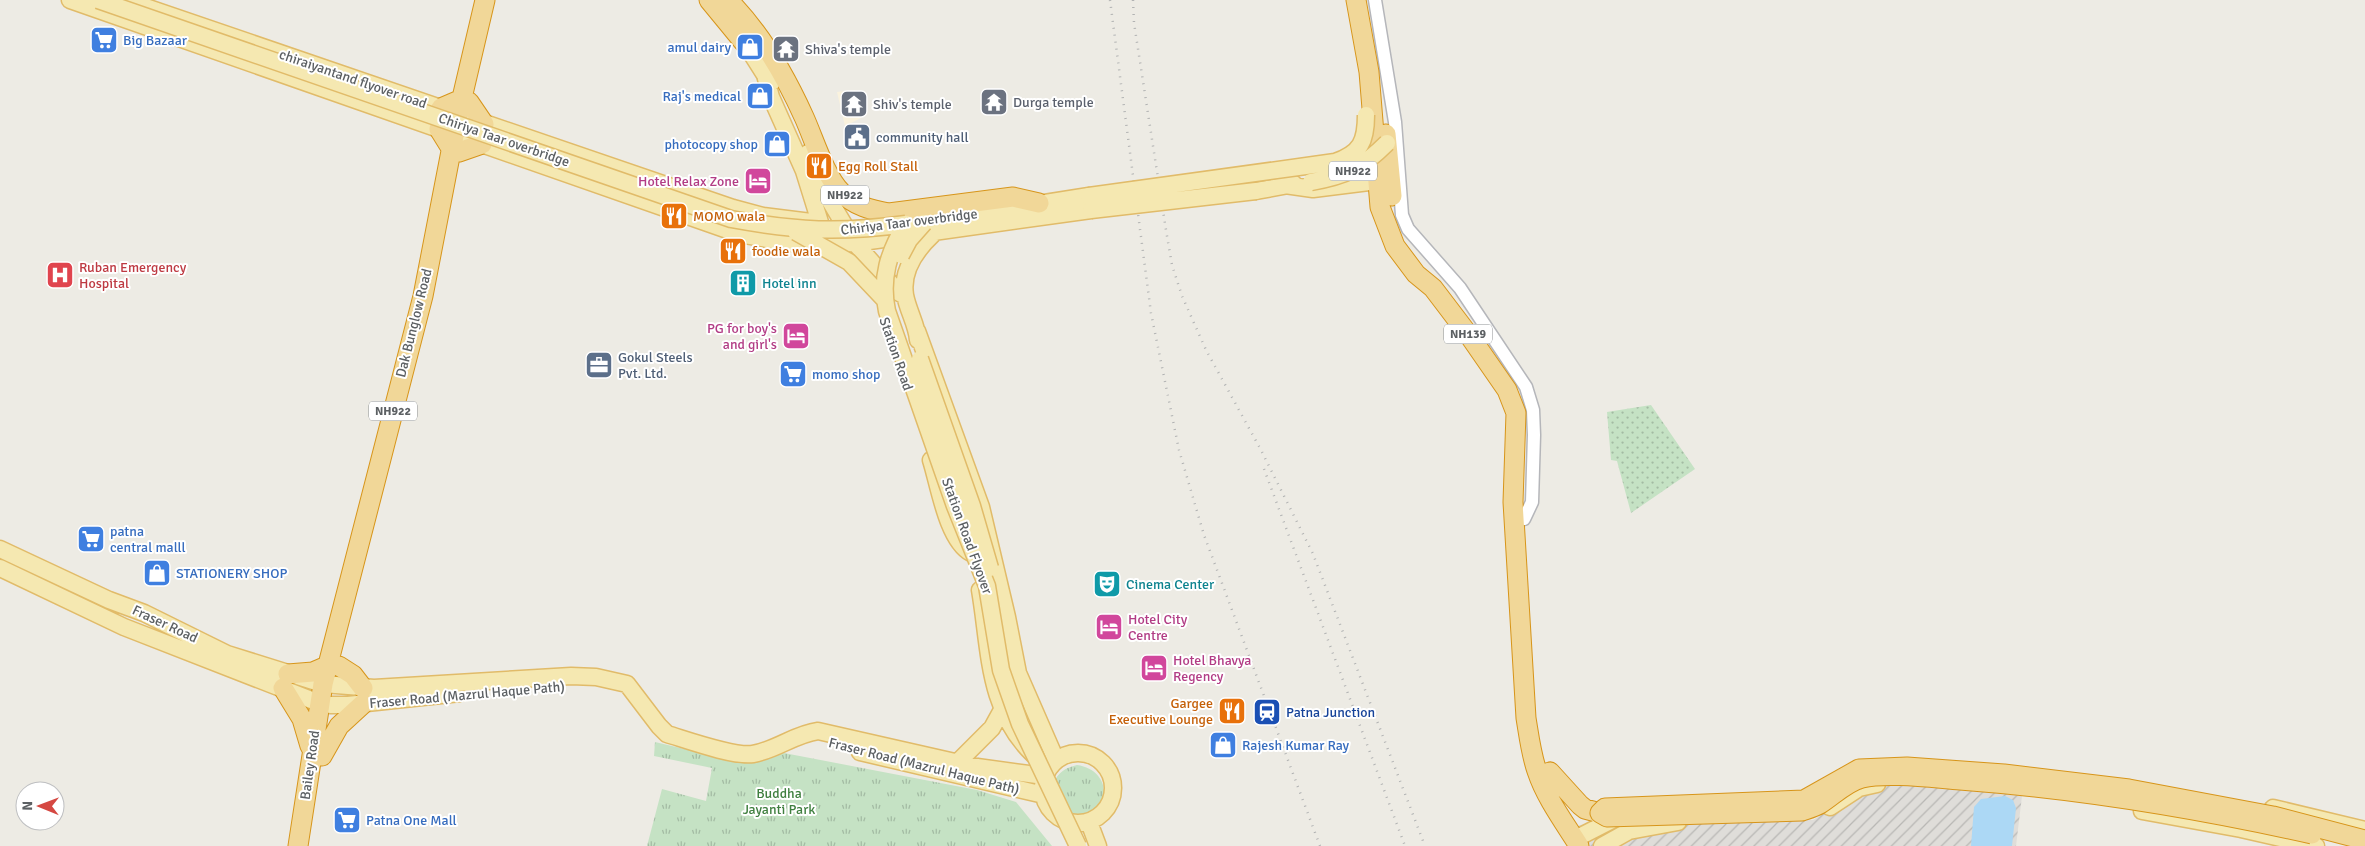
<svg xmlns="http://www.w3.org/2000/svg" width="2365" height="846" viewBox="0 0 2365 846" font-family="Signika,sans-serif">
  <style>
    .commercial { fill: #faf2dd }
    .industrial { fill: url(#industrial-furrows) }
    .grass { fill: url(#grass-dots) }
    .park { fill: url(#park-tufts) }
    .water { fill: #acd8f5 }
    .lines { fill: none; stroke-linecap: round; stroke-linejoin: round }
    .minor-casing { stroke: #b5b6ba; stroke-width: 15 }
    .major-casing { stroke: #e1bb69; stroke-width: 19 }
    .highway-casing { stroke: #d7951a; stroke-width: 21 }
    .minor { stroke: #fff; stroke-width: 12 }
    .major { stroke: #f5e8b1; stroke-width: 16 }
    .highway { stroke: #f1d798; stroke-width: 19 }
    .rail { stroke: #b2b3b3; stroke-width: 2.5; stroke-dasharray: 1 6; stroke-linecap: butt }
    .major-bridge-casing { stroke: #e1bb69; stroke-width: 19; stroke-linecap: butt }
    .highway-bridge-casing { stroke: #d7951a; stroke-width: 21; stroke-linecap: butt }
    .major-bridge { stroke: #f5e8b1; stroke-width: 16 }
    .highway-bridge { stroke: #f1d798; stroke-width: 19 }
    .labels { text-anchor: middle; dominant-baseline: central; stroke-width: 4; stroke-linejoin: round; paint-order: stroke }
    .shield { fill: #fff; stroke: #8d9092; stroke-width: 1 }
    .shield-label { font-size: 12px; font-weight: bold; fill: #5c6063 }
    .shop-label { font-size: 14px; fill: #366cbe; stroke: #fff; text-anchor: start }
    .worship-label { font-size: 14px; fill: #5b616d; stroke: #fff; text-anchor: start }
    .street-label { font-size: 14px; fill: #5c6063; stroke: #fff }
    .service-label { font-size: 14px; fill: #4e5e75; stroke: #fff; text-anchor: start }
    .food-label { font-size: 14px; fill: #c56008; stroke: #fff; text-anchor: start }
    .hotel-label { font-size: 14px; fill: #b23c85; stroke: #fff; text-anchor: end }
    .health-label { font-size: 14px; fill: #be3a42; stroke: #fff; text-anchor: start }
    .culture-label { font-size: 14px; fill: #0d838f; stroke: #fff; text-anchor: start }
    .transit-label { font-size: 14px; fill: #164399; stroke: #fff; text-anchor: start }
    .park-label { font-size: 14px; fill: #3f7f3f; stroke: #fff }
  </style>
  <defs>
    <pattern id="industrial-furrows" width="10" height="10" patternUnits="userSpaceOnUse" patternTransform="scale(1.25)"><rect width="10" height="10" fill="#dfddd9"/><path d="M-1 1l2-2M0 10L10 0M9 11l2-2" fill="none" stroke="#b8b7b4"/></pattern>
    <pattern id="grass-dots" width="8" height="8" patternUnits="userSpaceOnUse" patternTransform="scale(1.25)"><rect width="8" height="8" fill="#c5e2c4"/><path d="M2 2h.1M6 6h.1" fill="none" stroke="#a3bba3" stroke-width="1.8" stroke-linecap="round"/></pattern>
    <pattern id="park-tufts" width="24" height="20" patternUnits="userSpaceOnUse" patternTransform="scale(1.25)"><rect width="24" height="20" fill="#c5e2c4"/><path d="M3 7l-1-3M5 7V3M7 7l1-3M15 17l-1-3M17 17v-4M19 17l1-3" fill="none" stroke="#a3bba3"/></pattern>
  </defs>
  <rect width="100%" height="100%" fill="#edebe4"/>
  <!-- commercial -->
  <path class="commercial" d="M 855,90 L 861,118 L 845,126 L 837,92 Z"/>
  <!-- industrial -->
  <path class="industrial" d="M 1907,781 L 2022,796 L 2016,846 L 1589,846 L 1580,833 L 1579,825 L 1624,821 L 1743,823 L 1762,816 L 1813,820 L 1863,789 Z"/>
  <!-- grass -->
  <path class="grass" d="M 1651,405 L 1695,469 L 1631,513 L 1617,461 L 1611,460 L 1607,412 Z"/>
  <!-- park -->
  <path class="park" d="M 655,742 L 727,759 L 753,761 L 784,753 L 977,790 L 1016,802 L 1052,846 L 647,846 L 662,789 L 706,801 L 712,768 L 654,756 Z
    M 1077,765 C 1118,771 1110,824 1069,817 L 1053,783 C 1059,772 1065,768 1077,765 Z"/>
  <!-- water -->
  <path class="water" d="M 2005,796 L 2013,800 L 2016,808 L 2012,846 L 1971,846 L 1974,807 L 1981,799 Z"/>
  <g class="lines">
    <!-- minor casing -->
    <g class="minor-casing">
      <path id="minor" d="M 1375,0 L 1395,122 L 1402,215 L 1408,229 L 1460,288 L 1526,387 L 1533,410 L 1534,435 L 1532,502 L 1524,519"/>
    </g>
    <!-- major casing -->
    <g class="major-casing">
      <path id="major" d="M 70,0 L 739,234 L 796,244 L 855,243 L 1091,210
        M 125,0 L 733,208 L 763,216 L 811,222
        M 746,45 L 765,75 L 772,82
        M 765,75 L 771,97 L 804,171 L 823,232
        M 808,153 L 830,201 L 855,243 L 898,292 L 905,296
        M 1285,185 L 1313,189 L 1377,181
        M 1256,191 L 1294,184
        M 911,224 L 1089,196
        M 917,331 L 981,507 L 1007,617 L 1018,673 L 1056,760
        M 918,340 C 917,325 908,311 905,295 C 901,270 916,250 933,234
        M 931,460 C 939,485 947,540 971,553 L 983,551
        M 0,549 L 109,600 L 144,613 L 227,654 L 323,684 L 374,688 L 571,676 L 596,677 L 627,684 L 659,726 L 667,734 C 687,740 734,757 753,754 C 776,750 795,734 818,731 L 977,767 L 1044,776
        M 0,568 L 124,627 L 319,703 L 330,705 L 348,705 L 460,693
        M 980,590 C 990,648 987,711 1034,755
        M 860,752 L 1044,795
        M1043 788a35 35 0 1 1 70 0a35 35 0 1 1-70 0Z
        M 957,763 L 992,728 L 1003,708
        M 1830,807 L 1859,788 L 1877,784
        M 2273,808 L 2365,830
        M 2142,811 L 2241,829 L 2316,846
        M 1089,822 L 1098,846
        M 1575,839 L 1622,815
        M 1602,846 L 1629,831 L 1678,822"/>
    </g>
    <!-- highway casing -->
    <g class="highway-casing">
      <path id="highway" d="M 709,0 L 746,45 L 759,37
        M 728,0 C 761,33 785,75 804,117 C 814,139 825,176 841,192 C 854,206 871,210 889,213 L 1013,197 L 1039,203
        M 1356,0 L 1369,72 L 1380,207 L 1395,246 L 1416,274 L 1433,288 L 1471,338 L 1507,390 L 1516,413 L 1513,502 L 1526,718 C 1529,736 1531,754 1537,771 C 1546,798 1564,822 1579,846
        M 469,102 L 484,124
        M 441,108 L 462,99
        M 439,129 L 452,150
        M 1386,134 L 1392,196
        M 459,152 L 482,144
        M 339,666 L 353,675 L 363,688
        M 288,674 L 313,672 L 327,666
        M 283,688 L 302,719 L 310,746
        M 322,756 L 339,726 L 364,703
        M 1539,776 L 1550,772 L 1580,805 L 1585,809 L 1600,813
        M 298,846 L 323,684 L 423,296 L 458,115 L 485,0"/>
    </g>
    <!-- minor -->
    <use href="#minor" class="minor"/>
    <!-- major -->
    <use href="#major" class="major"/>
    <!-- highway -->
    <use href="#highway" class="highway"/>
    <!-- rail -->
    <path class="rail" d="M 1110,0 L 1151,313 L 1179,450 L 1204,535 L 1320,846
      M 1133,0 L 1134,23 L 1166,230 L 1172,265 L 1182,296 L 1206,350 L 1261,450 L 1313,554 L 1425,846
      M 1264,469 L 1405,846"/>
    <!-- major-bridge casing -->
    <g class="major-bridge-casing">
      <path id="major-bridge" d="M 98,0 L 731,219 C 796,231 841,233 906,224
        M 1311,182 C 1346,176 1362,168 1387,143
        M 1089,196 L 1335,162 C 1361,153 1366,141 1366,115
        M 1091,210 L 1256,191
        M 906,224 C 889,251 880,278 887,311 L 955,506 L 987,586 L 1001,670 L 1020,724 L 1078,846
        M 796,232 L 849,262 L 885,300
        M 901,255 L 909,240 L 924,223
        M 920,359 L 972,506 L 990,568"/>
    </g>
    <!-- highway-bridge casing -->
    <g class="highway-bridge-casing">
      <path id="highway-bridge" d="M 2312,834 C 2196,808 2079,789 1960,780 C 1933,778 1887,772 1862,778 C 1846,782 1833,796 1820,804 C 1815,807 1808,809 1802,811 L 1607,817 L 1600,813 L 1605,808 L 1804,800 L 1859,769 L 1907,767 L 2004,774 L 2129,789 L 2273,816 L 2365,840"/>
    </g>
    <!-- major-bridge -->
    <use href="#major-bridge" class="major-bridge"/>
    <!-- highway-bridge -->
    <use href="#highway-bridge" class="highway-bridge"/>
  </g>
  <!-- icons -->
  <defs>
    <g id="supermarket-square" transform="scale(1.4375)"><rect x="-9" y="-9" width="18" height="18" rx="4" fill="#3f7fe0" stroke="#fff"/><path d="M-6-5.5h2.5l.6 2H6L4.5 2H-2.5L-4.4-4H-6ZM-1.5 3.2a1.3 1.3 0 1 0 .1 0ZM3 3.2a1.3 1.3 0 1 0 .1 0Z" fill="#fff"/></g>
    <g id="shop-square" transform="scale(1.4375)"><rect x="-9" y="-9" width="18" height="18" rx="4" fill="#3f7fe0" stroke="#fff"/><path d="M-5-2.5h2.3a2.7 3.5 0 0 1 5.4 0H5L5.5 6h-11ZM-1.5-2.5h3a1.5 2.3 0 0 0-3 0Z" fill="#fff"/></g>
    <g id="temple-square" transform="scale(1.4375)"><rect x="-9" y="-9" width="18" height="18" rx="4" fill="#6b7280" stroke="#fff"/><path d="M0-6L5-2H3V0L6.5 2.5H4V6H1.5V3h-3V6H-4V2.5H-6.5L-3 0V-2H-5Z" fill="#fff"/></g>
    <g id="civic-square" transform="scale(1.4375)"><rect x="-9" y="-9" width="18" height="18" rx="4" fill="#5c6f8a" stroke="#fff"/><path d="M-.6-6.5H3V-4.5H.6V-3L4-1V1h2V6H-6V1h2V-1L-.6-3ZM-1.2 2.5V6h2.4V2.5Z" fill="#fff"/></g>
    <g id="restaurant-square" transform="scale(1.4375)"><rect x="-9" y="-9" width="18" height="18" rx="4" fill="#e8710a" stroke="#fff"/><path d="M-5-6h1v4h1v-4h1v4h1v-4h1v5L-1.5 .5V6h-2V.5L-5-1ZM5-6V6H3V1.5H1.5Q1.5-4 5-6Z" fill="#fff"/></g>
    <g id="hotel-square" transform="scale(1.4375)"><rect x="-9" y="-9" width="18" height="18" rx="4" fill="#d1479c" stroke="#fff"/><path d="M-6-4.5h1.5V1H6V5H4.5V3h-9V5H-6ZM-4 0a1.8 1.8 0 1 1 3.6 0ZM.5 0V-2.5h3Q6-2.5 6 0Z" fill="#fff"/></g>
    <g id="hospital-square" transform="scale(1.4375)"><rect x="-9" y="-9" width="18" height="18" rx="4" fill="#e0444e" stroke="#fff"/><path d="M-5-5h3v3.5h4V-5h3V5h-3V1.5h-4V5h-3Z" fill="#fff"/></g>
    <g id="building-square" transform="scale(1.4375)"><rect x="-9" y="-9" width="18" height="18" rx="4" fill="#0f9aa8" stroke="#fff"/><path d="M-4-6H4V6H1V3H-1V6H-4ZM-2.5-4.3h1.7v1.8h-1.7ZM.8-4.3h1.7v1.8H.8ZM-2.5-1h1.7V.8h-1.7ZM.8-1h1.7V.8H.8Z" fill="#fff"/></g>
    <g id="office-square" transform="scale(1.4375)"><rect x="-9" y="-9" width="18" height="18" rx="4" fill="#5c6f8a" stroke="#fff"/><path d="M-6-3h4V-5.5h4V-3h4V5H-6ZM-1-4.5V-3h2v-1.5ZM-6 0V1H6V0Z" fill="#fff"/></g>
    <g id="theatre-square" transform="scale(1.4375)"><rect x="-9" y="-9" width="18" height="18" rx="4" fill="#0f9aa8" stroke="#fff"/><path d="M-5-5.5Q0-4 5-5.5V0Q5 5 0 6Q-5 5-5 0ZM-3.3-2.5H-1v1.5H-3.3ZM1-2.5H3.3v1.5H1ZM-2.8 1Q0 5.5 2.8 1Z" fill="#fff"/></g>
    <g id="station-square" transform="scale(1.4375)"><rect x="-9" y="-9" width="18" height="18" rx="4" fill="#1a4fb4" stroke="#fff"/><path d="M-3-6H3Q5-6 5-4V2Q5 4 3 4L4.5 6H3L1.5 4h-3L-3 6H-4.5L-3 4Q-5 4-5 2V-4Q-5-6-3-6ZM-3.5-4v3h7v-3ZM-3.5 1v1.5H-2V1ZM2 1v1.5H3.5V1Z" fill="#fff"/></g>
  </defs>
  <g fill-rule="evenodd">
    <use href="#supermarket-square" x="104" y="40"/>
    <use href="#shop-square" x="750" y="47"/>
    <use href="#temple-square" x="786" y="49"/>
    <use href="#shop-square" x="760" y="96"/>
    <use href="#temple-square" x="994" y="102"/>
    <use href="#temple-square" x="854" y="104"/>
    <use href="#civic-square" x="857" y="137"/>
    <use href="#shop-square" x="777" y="144"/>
    <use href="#restaurant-square" x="819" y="166"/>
    <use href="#hotel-square" x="758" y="181"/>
    <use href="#restaurant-square" x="674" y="216"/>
    <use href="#restaurant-square" x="733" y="251"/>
    <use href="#hospital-square" x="60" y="275"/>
    <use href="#building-square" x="743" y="283"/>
    <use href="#hotel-square" x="796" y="336"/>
    <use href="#office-square" x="599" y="365"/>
    <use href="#supermarket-square" x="793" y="374"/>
    <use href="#supermarket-square" x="91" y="539"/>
    <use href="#shop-square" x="157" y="573"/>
    <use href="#theatre-square" x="1107" y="584"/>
    <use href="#hotel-square" x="1109" y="627"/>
    <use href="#hotel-square" x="1154" y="668"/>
    <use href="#restaurant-square" x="1232" y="711"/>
    <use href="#station-square" x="1267" y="712"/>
    <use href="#shop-square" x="1223" y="745"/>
    <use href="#supermarket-square" x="347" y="820"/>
  </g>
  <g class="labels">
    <!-- shield labels -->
    <g class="shield">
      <rect x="1329" y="161.5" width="48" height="19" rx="4"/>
      <rect x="821" y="185.5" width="48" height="19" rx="4"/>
      <rect x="1444" y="324.5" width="48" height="19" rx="4"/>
      <rect x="369" y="401.5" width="48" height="19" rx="4"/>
    </g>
    <g class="shield-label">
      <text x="1353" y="171">NH922</text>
      <text x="845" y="195">NH922</text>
      <text x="1468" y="334">NH139</text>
      <text x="393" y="411">NH922</text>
    </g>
    <!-- shop labels -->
    <g class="shop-label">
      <text x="123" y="40">Big Bazaar</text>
      <text x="731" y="47" text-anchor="end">amul dairy</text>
      <text x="741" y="96" text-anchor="end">Raj's medical</text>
      <text x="758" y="144" text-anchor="end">photocopy shop</text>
      <text x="812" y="374">momo shop</text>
      <text x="110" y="531">patna<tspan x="110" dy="16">central malll</tspan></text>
      <text x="176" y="573">STATIONERY SHOP</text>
      <text x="1242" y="745">Rajesh Kumar Ray</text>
      <text x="366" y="820">Patna One Mall</text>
    </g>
    <!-- worship labels -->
    <g class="worship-label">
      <text x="805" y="49">Shiva's temple</text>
      <text x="1013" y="102">Durga temple</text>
      <text x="873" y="104">Shiv's temple</text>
    </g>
    <!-- street labels -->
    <g class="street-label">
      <text transform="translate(353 79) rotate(19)">chiraiyantand flyover road</text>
      <text transform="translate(504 140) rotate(19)">Chiriya Taar overbridge</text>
      <text transform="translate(909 222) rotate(-7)">Chiriya Taar overbridge</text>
      <text transform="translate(414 323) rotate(-76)">Dak Bunglow Road</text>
      <text transform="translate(896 354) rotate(71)">Station Road</text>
      <text transform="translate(967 536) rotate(70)">Station Road Flyover</text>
      <text transform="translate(165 624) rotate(25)">Fraser Road</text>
      <text transform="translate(467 695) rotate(-5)">Fraser Road (Mazrul Haque Path)</text>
      <text transform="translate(310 765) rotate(-82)">Bailey Road</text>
      <text transform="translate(924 766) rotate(14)">Fraser Road (Mazrul Haque Path)</text>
    </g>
    <!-- service labels -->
    <g class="service-label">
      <text x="876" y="137">community hall</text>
      <text x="618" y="357">Gokul Steels<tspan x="618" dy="16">Pvt. Ltd.</tspan></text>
    </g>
    <!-- food labels -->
    <g class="food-label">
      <text x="838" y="166">Egg Roll Stall</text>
      <text x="693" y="216">MOMO wala</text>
      <text x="752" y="251">foodie wala</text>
      <text x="1213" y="703" text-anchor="end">Gargee<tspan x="1213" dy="16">Executive Lounge</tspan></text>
    </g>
    <!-- hotel labels -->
    <g class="hotel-label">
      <text x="739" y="181">Hotel Relax Zone</text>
      <text x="777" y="328">PG for boy's<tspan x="777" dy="16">and girl's</tspan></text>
      <text x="1128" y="619" text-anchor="start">Hotel City<tspan x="1128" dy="16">Centre</tspan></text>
      <text x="1173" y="660" text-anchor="start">Hotel Bhavya<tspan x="1173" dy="16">Regency</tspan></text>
    </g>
    <!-- health labels -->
    <g class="health-label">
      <text x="79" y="267">Ruban Emergency<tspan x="79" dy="16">Hospital</tspan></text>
    </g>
    <!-- culture labels -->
    <g class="culture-label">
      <text x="762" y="283">Hotel inn</text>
      <text x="1126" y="584">Cinema Center</text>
    </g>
    <!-- transit labels -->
    <g class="transit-label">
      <text x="1286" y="712">Patna Junction</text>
    </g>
    <!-- park labels -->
    <g class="park-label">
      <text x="779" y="793">Buddha<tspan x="779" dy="16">Jayanti Park</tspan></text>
    </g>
  </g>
  <!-- north arrow -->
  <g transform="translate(40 806) rotate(271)"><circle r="24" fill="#ffffff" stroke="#bebfc1"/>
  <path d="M0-4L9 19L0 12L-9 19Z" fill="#d54842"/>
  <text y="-8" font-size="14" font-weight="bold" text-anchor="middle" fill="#5c6063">N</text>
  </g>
</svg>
